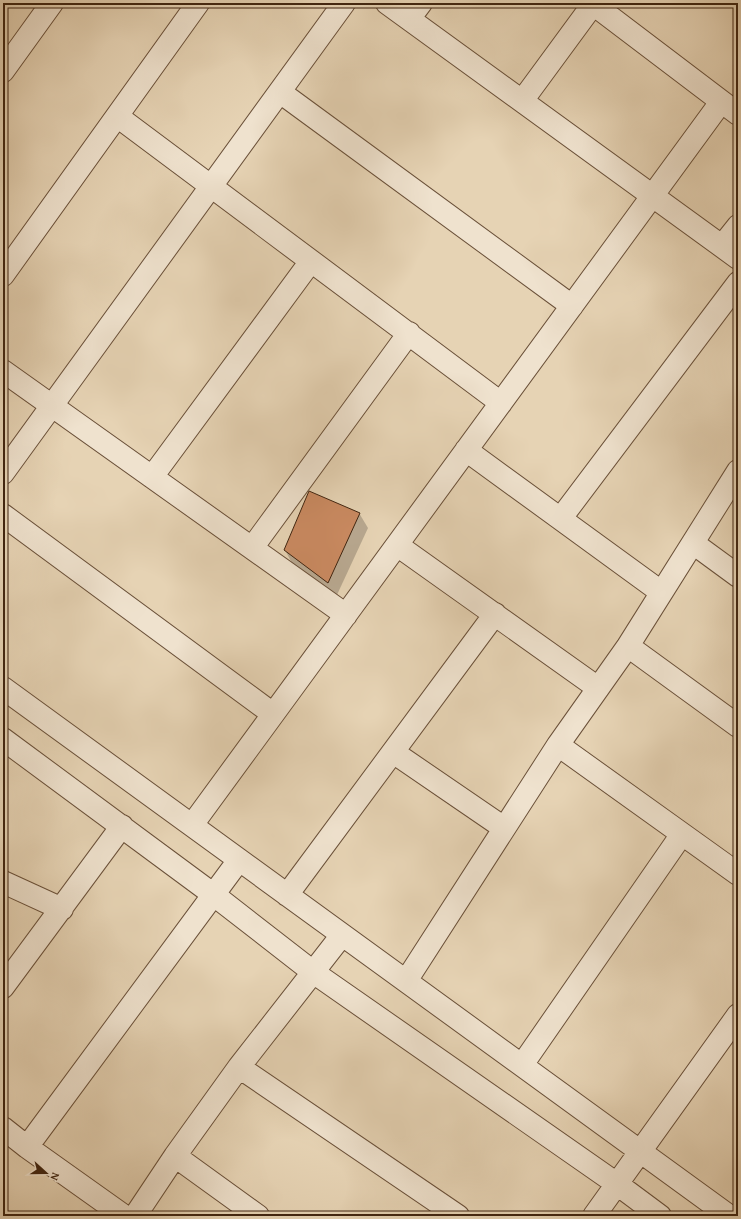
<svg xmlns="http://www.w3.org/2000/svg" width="741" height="1219" viewBox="0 0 741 1219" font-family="'Gentium Book Plus',serif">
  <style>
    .shadow { fill: #0003 }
    .building { fill: #ca8a61; stroke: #402510 }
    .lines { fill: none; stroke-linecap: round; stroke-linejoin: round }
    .street-casing { stroke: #6a5039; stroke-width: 24 }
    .street { stroke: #efe2ce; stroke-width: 22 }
  </style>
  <rect width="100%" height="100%" fill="#e6d3b4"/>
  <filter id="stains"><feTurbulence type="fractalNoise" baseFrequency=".005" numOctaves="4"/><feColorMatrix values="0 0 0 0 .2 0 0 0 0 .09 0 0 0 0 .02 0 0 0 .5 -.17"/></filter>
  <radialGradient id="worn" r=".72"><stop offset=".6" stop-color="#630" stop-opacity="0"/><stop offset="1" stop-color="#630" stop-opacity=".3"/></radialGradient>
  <!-- shadow -->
  <path class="shadow" d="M 359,513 L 368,528 L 336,597 L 293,565 L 285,550 Z"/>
  <!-- building -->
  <path class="building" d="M 309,491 L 360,513 L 328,583 L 284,550 Z"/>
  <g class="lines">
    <!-- street casing -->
    <g class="street-casing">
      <path id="street" d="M 387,3 L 738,258
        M 593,4 L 738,114
        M 409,19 L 421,3
        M 3,71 L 52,3
        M 280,92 L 572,306
        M 522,101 L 594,3
        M 117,116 L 501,403
        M 722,246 L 738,226
        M 3,275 L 198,3
        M 3,371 L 346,615
        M 466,450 L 661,592
        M 3,473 L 344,3
        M 152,477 L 311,261
        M 3,515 L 273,714
        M 561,518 L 738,283
        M 693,543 L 738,576
        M 397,545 L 598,688
        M 252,548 L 409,333
        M 628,646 L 738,726
        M 3,688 L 729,1216
        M 3,739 L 214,895 L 313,972 L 617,1184 L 660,1216
        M 558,745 L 738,874
        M 393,752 L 504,828
        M 192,825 L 721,102
        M 3,882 L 62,909
        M 287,895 L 495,614
        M 406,981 L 558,745 L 628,646 L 738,471
        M 3,987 L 122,826
        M 522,1065 L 682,834
        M 239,1067 L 458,1216
        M 3,1128 L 27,1147 L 124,1216
        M 27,1147 L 239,860
        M 175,1156 L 258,1216
        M 135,1216 L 175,1156 L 239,1067 L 342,935
        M 594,1216 L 738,1015"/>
    </g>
    <!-- street -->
    <use href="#street" class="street"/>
  </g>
  <!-- margin -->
  <rect width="741" height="1219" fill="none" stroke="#e6d3b4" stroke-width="16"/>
  <rect x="4" y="4" width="733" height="1211" fill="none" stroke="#402510" stroke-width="2"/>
  <rect x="8" y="8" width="725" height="1203" fill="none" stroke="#402510"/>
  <!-- north arrow -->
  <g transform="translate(46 1173) rotate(111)" stroke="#efe2ce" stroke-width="3" paint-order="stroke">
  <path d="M0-3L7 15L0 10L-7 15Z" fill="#402510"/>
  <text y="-6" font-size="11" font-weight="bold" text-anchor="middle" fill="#402510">N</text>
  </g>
  <rect width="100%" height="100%" filter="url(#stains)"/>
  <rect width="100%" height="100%" fill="url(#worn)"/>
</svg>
